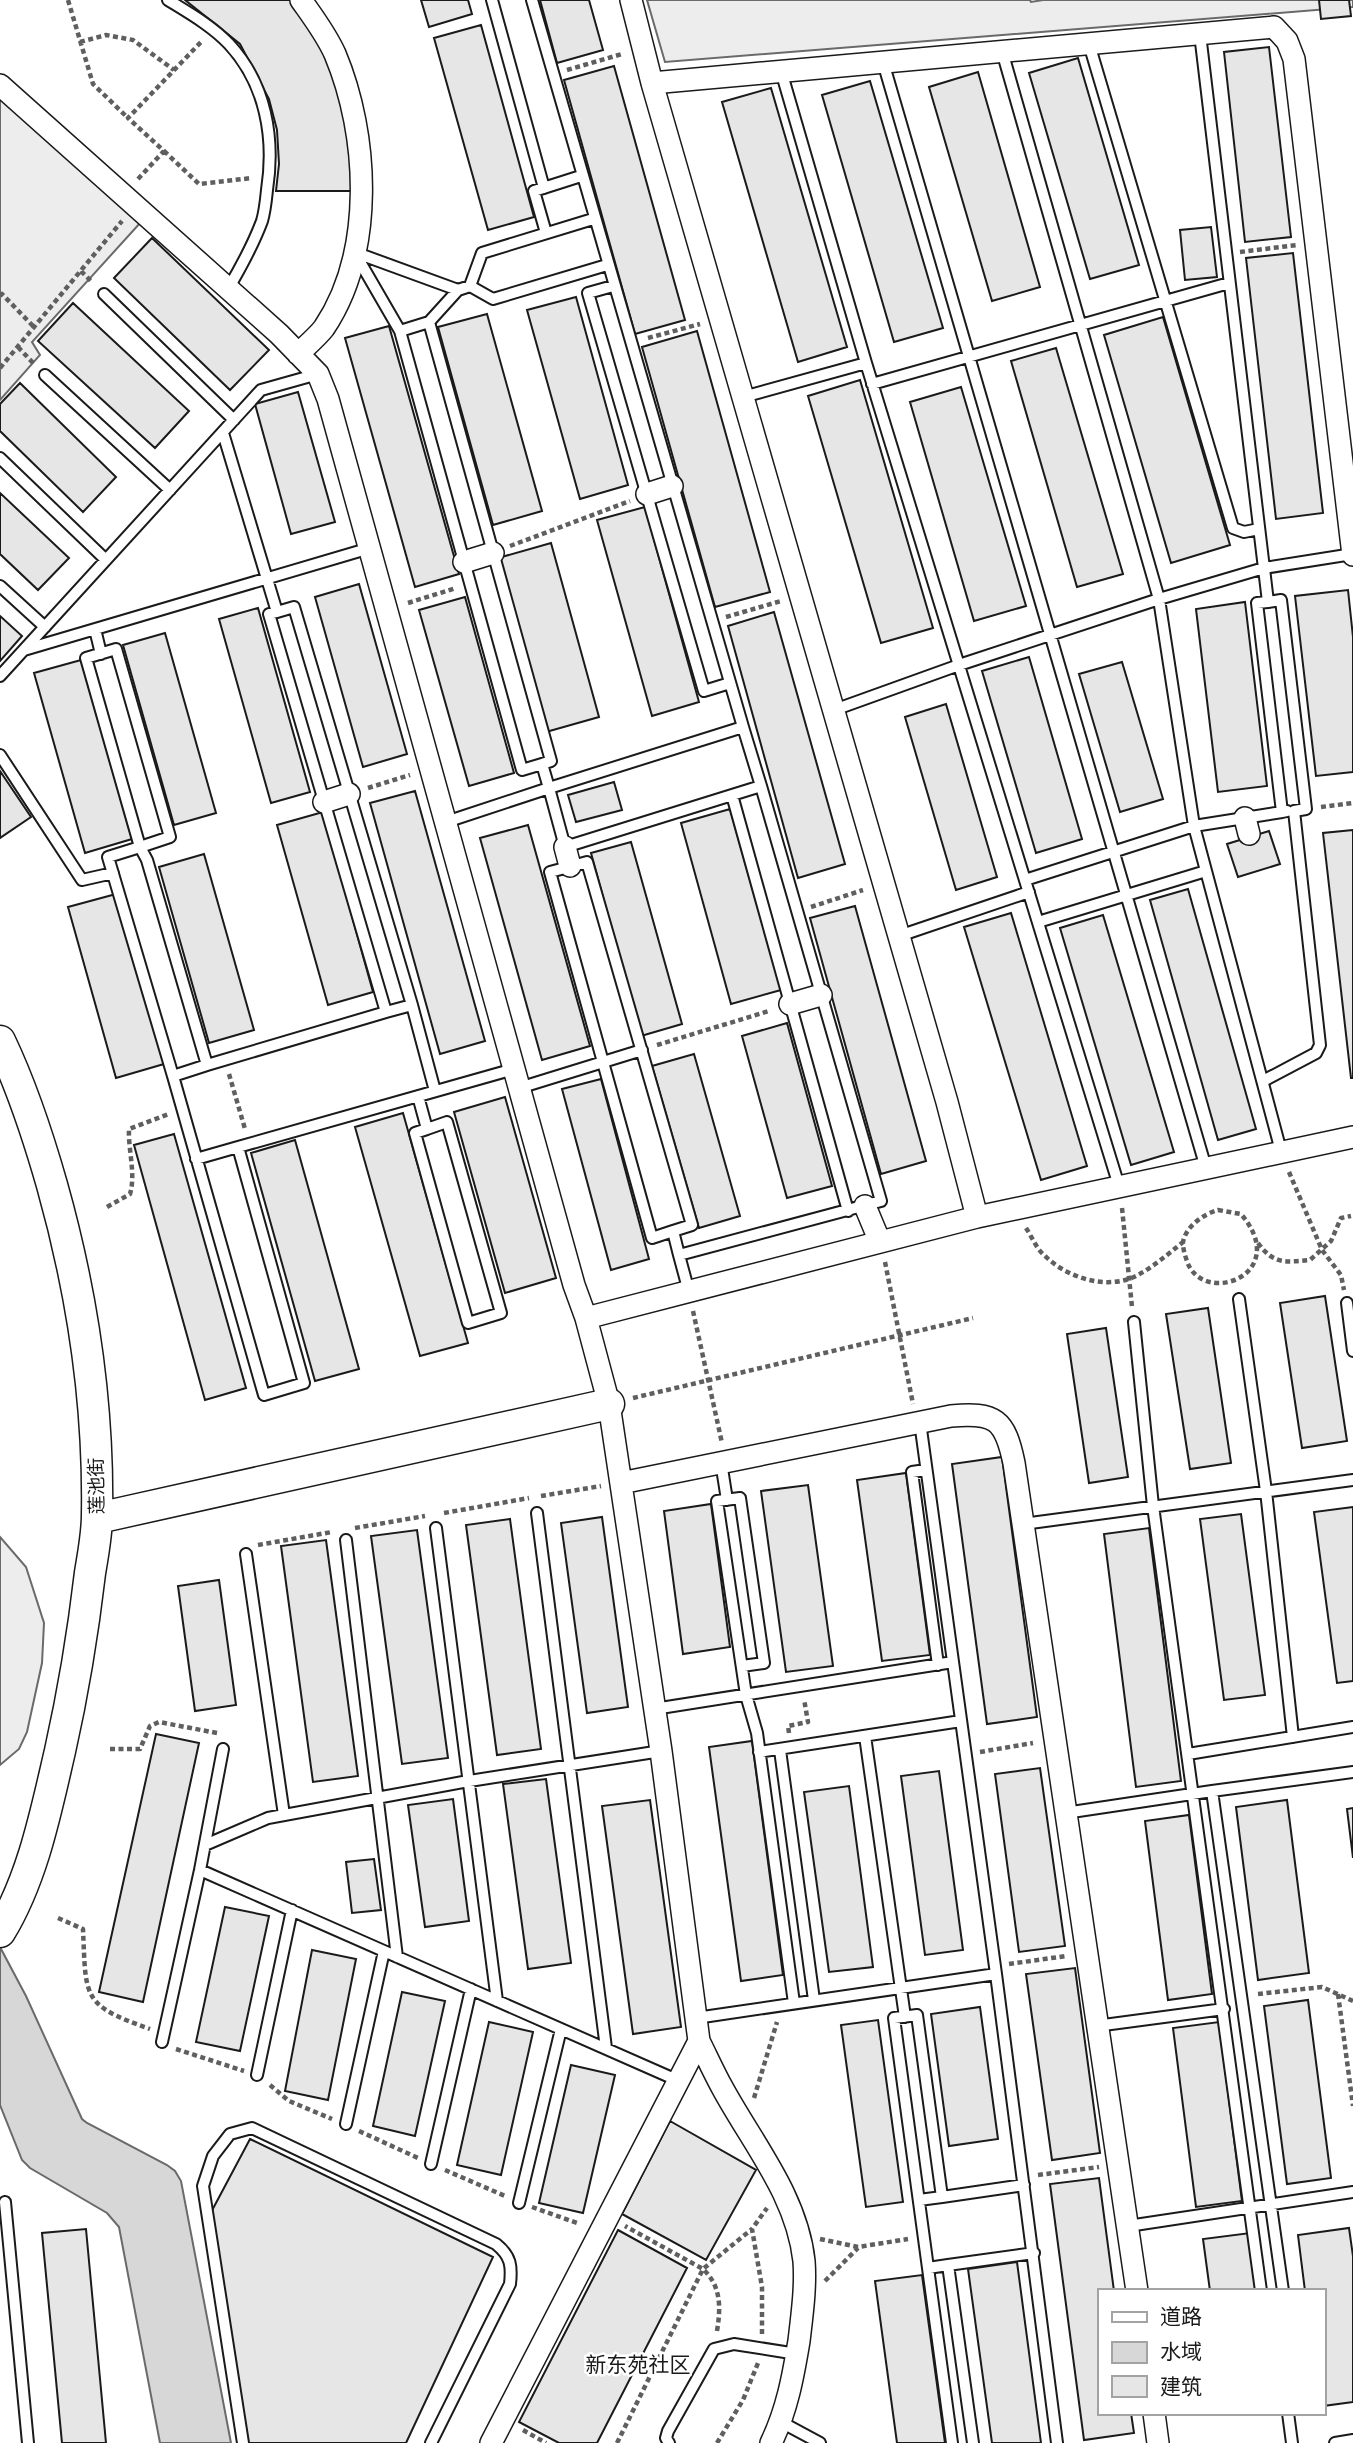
<svg xmlns="http://www.w3.org/2000/svg" width="1353" height="2443" viewBox="0 0 1353 2443" font-family="'Open Sans','Noto Sans SC',sans-serif">
  <style>
    .built { fill: #ededed; stroke: #6a6a6a; stroke-width: 2 }
    .water { fill: #d7d7d7; stroke: #6a6a6a; stroke-width: 2 }
    .building { fill: #e6e6e6; stroke: #1a1a1a; stroke-width: 2 }
    .lines { fill: none; stroke-linecap: round; stroke-linejoin: round }
    .service-casing { stroke: #1a1a1a; stroke-width: 14 }
    .minor-casing { stroke: #1a1a1a; stroke-width: 24 }
    .secondary-casing { stroke: #1a1a1a; stroke-width: 33 }
    .path { stroke: #5f5f5f; stroke-width: 4.5; stroke-dasharray: 5 3.5; stroke-linecap: butt }
    .service { stroke: #fff; stroke-width: 10 }
    .minor { stroke: #fff; stroke-width: 21 }
    .secondary { stroke: #fff; stroke-width: 30 }
    .labels { text-anchor: middle; dominant-baseline: central; stroke-width: 5; stroke-linejoin: round; paint-order: stroke }
    .street-label { font-size: 19px; fill: #1a1a1a; stroke: #fff }
    .neighbourhood-label { font-size: 21px; fill: #1a1a1a; stroke: #fff }
  </style>
  <rect width="100%" height="100%" fill="#fff"/>
  <!-- built -->
  <path class="built" d="M 647,0 L 1030,0 L 1031,2 L 1043,0 L 1353,0 L 1353,7 L 665,62 Z
    M 0,94 L 141,222 L 32,342 L 40,355 L 0,400 Z
    M 0,1537 L 26,1567 L 44,1623 L 42,1663 L 27,1732 L 19,1749 L 0,1765 Z"/>
  <!-- water -->
  <path class="water" d="M 0,1947 L 26,1996 L 82,2119 L 87,2123 L 167,2165 L 175,2171 L 181,2181 L 231,2443 L 160,2443 L 119,2227 L 107,2213 L 30,2168 L 22,2160 L 0,2105 Z"/>
  <!-- building -->
  <path class="building" d="M 185,0 L 292,0 L 318,35 L 345,106 L 354,191 L 276,191 L 279,164 L 277,130 L 269,99 L 240,44 Z
    M 421,0 L 468,0 L 472,14 L 429,27 Z
    M 540,0 L 589,0 L 603,50 L 557,63 Z
    M 1319,0 L 1349,0 L 1351,16 L 1321,19 Z
    M 481,25 L 534,217 L 488,230 L 434,38 Z
    M 1269,47 L 1291,237 L 1245,242 L 1224,52 Z
    M 1078,58 L 1139,265 L 1090,279 L 1029,73 Z
    M 614,66 L 685,320 L 635,334 L 564,80 Z
    M 978,72 L 1040,287 L 992,301 L 929,87 Z
    M 870,81 L 943,328 L 894,342 L 822,95 Z
    M 771,88 L 847,347 L 798,362 L 722,102 Z
    M 1211,227 L 1217,277 L 1185,280 L 1180,230 Z
    M 152,238 L 269,350 L 230,390 L 114,278 Z
    M 1293,253 L 1323,513 L 1276,519 L 1246,258 Z
    M 576,297 L 628,485 L 580,499 L 527,310 Z
    M 73,303 L 189,411 L 155,448 L 38,341 Z
    M 487,314 L 542,511 L 493,525 L 438,327 Z
    M 1163,317 L 1230,545 L 1171,563 L 1104,335 Z
    M 389,326 L 459,574 L 415,587 L 345,338 Z
    M 697,331 L 770,592 L 715,607 L 642,347 Z
    M 1056,348 L 1123,574 L 1077,587 L 1011,361 Z
    M 860,380 L 933,628 L 881,643 L 808,396 Z
    M 20,383 L 116,477 L 83,512 L 0,431 L 0,404 Z
    M 961,387 L 1026,606 L 974,621 L 910,402 Z
    M 298,392 L 335,522 L 291,534 L 255,404 Z
    M 0,493 L 69,558 L 38,590 L 0,554 Z
    M 645,507 L 699,702 L 652,716 L 597,520 Z
    M 551,543 L 599,717 L 546,732 L 498,558 Z
    M 359,584 L 407,754 L 363,767 L 315,597 Z
    M 1348,590 L 1353,637 L 1353,772 L 1316,776 L 1295,596 Z
    M 465,597 L 514,773 L 469,786 L 419,610 Z
    M 1245,602 L 1267,786 L 1218,792 L 1196,609 Z
    M 258,608 L 310,792 L 271,803 L 219,619 Z
    M 774,612 L 845,864 L 798,878 L 728,626 Z
    M 0,616 L 22,636 L 0,661 Z
    M 165,633 L 216,813 L 174,825 L 123,645 Z
    M 1029,657 L 1082,839 L 1036,853 L 982,671 Z
    M 81,660 L 132,839 L 85,853 L 34,673 Z
    M 1122,662 L 1163,799 L 1120,812 L 1079,674 Z
    M 946,704 L 997,877 L 956,890 L 905,717 Z
    M 0,771 L 31,817 L 0,838 Z
    M 614,782 L 622,810 L 576,822 L 568,795 Z
    M 415,791 L 485,1041 L 440,1054 L 370,803 Z
    M 730,809 L 781,990 L 731,1004 L 681,823 Z
    M 323,812 L 373,992 L 328,1005 L 277,825 Z
    M 528,825 L 590,1046 L 542,1060 L 480,838 Z
    M 1353,830 L 1353,1078 L 1351,1078 L 1323,833 Z
    M 1269,831 L 1280,864 L 1238,877 L 1227,844 Z
    M 631,842 L 682,1024 L 641,1036 L 591,853 Z
    M 204,854 L 254,1030 L 209,1043 L 159,867 Z
    M 1188,889 L 1256,1129 L 1218,1140 L 1150,900 Z
    M 116,894 L 164,1064 L 116,1078 L 68,907 Z
    M 855,906 L 926,1161 L 881,1174 L 810,918 Z
    M 1011,913 L 1087,1166 L 1041,1180 L 964,927 Z
    M 1103,915 L 1174,1152 L 1131,1165 L 1060,928 Z
    M 787,1023 L 832,1186 L 787,1198 L 742,1036 Z
    M 694,1054 L 740,1216 L 699,1228 L 652,1066 Z
    M 601,1079 L 649,1259 L 611,1270 L 562,1089 Z
    M 505,1097 L 556,1278 L 505,1293 L 454,1112 Z
    M 403,1113 L 468,1343 L 420,1356 L 355,1127 Z
    M 174,1134 L 246,1388 L 205,1400 L 134,1145 Z
    M 295,1140 L 359,1369 L 315,1381 L 251,1153 Z
    M 1325,1296 L 1347,1441 L 1302,1448 L 1280,1303 Z
    M 1208,1308 L 1231,1463 L 1190,1469 L 1166,1314 Z
    M 1106,1328 L 1128,1477 L 1089,1483 L 1067,1334 Z
    M 1002,1457 L 1037,1717 L 987,1724 L 952,1464 Z
    M 906,1473 L 930,1655 L 882,1661 L 857,1480 Z
    M 808,1485 L 833,1666 L 786,1672 L 761,1491 Z
    M 711,1504 L 730,1647 L 683,1654 L 664,1511 Z
    M 1353,1507 L 1353,1681 L 1337,1683 L 1314,1512 Z
    M 1241,1514 L 1265,1695 L 1224,1700 L 1200,1519 Z
    M 602,1517 L 628,1707 L 587,1713 L 561,1523 Z
    M 510,1519 L 541,1749 L 497,1755 L 466,1525 Z
    M 1149,1528 L 1181,1781 L 1136,1787 L 1104,1534 Z
    M 417,1530 L 448,1758 L 402,1764 L 371,1536 Z
    M 326,1540 L 358,1776 L 313,1782 L 281,1546 Z
    M 219,1580 L 236,1705 L 195,1711 L 178,1586 Z
    M 156,1734 L 199,1743 L 143,2002 L 99,1992 Z
    M 752,1741 L 783,1975 L 741,1981 L 709,1747 Z
    M 1040,1768 L 1065,1946 L 1019,1952 L 995,1774 Z
    M 939,1771 L 963,1950 L 925,1955 L 901,1776 Z
    M 546,1779 L 571,1963 L 528,1969 L 503,1784 Z
    M 849,1786 L 873,1967 L 829,1972 L 804,1792 Z
    M 453,1799 L 469,1921 L 425,1927 L 408,1805 Z
    M 650,1800 L 681,2027 L 633,2034 L 602,1806 Z
    M 1287,1800 L 1309,1973 L 1258,1980 L 1236,1807 Z
    M 1353,1808 L 1353,1858 L 1347,1809 Z
    M 1189,1815 L 1212,1994 L 1168,2000 L 1145,1821 Z
    M 374,1859 L 381,1910 L 352,1913 L 346,1862 Z
    M 225,1907 L 269,1916 L 240,2051 L 196,2042 Z
    M 312,1950 L 356,1959 L 328,2100 L 285,2091 Z
    M 1075,1968 L 1100,2153 L 1052,2160 L 1026,1974 Z
    M 402,1992 L 445,2001 L 415,2136 L 373,2126 Z
    M 1308,2000 L 1331,2178 L 1287,2184 L 1264,2006 Z
    M 980,2007 L 998,2139 L 949,2146 L 931,2014 Z
    M 878,2020 L 903,2202 L 866,2207 L 841,2025 Z
    M 489,2022 L 533,2032 L 501,2175 L 457,2165 Z
    M 1219,2022 L 1242,2201 L 1196,2207 L 1173,2028 Z
    M 571,2065 L 615,2075 L 583,2213 L 539,2203 Z
    M 670,2121 L 756,2170 L 706,2260 L 622,2214 Z
    M 250,2139 L 493,2257 L 406,2443 L 244,2443 L 208,2218 Z
    M 1099,2178 L 1114,2291 L 1099,2291 L 1099,2413 L 1131,2413 L 1134,2433 L 1084,2440 L 1050,2184 Z
    M 1349,2228 L 1353,2256 L 1353,2402 L 1323,2406 L 1323,2291 L 1305,2291 L 1298,2235 Z
    M 86,2229 L 106,2443 L 62,2443 L 42,2233 Z
    M 618,2230 L 687,2268 L 597,2443 L 559,2443 L 519,2422 Z
    M 1250,2233 L 1257,2291 L 1210,2291 L 1203,2239 Z
    M 1017,2262 L 1041,2443 L 992,2443 L 968,2269 Z
    M 922,2275 L 945,2443 L 897,2443 L 875,2281 Z"/>
  <g class="lines">
    <!-- service casing -->
    <g class="service-casing">
      <path id="service" d="M 168,0 C 189,13 212,26 229,44 C 266,84 275,138 267,190 C 266,200 265,211 262,221 C 253,245 241,267 228,289
        M 492,0 L 544,188
        M 532,0 L 743,727
        M 1200,34 L 1268,602 L 1281,600 L 1306,809 L 1294,811 L 1320,1045 L 1316,1053 L 1263,1081
        M 1089,44 L 1233,528 L 1244,532 L 1259,529
        M 1002,51 L 1159,599 L 1194,826 L 1281,1151
        M 883,62 L 1206,1168
        M 781,71 L 866,363 L 1119,1186
        M 546,233 L 534,191 L 581,176
        M 354,252 L 458,290
        M 356,255 L 400,331 L 522,770 L 542,764 L 549,788 L 743,727 L 761,786
        M 470,286 L 482,253 L 593,219
        M 613,286 L 588,293 L 704,691 L 730,683
        M 104,294 L 234,420
        M 429,322 L 458,290 L 470,286 L 493,299 L 607,265
        M 400,331 L 429,322 L 551,761 L 542,764
        M 45,375 L 170,490
        M 872,384 L 1229,283
        M 743,397 L 866,363
        M 223,433 L 277,612 L 294,607 L 412,1005 L 386,1012 L 269,614 L 277,612
        M 0,458 L 106,560
        M 0,586 L 45,627
        M 1268,602 L 1257,603 L 1282,812 L 1287,811
        M 95,629 L 101,654
        M 24,650 L 370,548
        M 0,676 L 261,390 L 318,374
        M 834,710 L 959,665 L 1159,599 L 1264,568 L 1353,554
        M 0,755 L 82,880 L 113,873
        M 732,795 L 848,1211
        M 446,822 L 549,788 L 565,847 L 761,786 L 881,1201 L 679,1255 L 689,1292
        M 140,847 L 108,857 L 173,1076 L 207,1065 L 147,860 L 140,847 L 86,658 L 116,649 L 170,837 L 140,847
        M 1025,880 L 1194,826 L 1282,812
        M 1038,922 L 1206,871
        M 899,936 L 1029,892
        M 412,1005 L 435,1091
        M 207,1065 L 386,1012
        M 173,1076 L 264,1395 L 304,1383 L 238,1147 L 196,1159
        M 519,1088 L 642,1050
        M 418,1096 L 427,1129 L 415,1133 L 468,1323 L 501,1313 L 447,1122 L 427,1129
        M 238,1147 L 514,1069
        M 673,1231 L 692,1225 L 587,862 L 550,872 L 652,1238 L 673,1231 L 679,1255
        M 1239,1299 L 1266,1491 L 1293,1737
        M 1347,1303 L 1353,1351
        M 1134,1322 L 1153,1506 L 1261,2291
        M 920,1422 L 996,1974
        M 721,1462 L 727,1500
        M 926,1470 L 912,1472 L 938,1665
        M 537,1513 L 606,2048
        M 1023,1524 L 1353,1480
        M 436,1528 L 497,2001
        M 346,1540 L 397,1957
        M 246,1554 L 284,1815
        M 742,1666 L 764,1663 L 740,1498 L 717,1501 L 746,1695 L 757,1733 L 794,2003
        M 654,1709 L 953,1662
        M 865,1736 L 905,2017
        M 780,1750 L 814,2000
        M 759,1752 L 961,1721
        M 1188,1754 L 1353,1727
        M 1212,1791 L 1353,1772
        M 1065,1813 L 1212,1791 L 1283,2291
        M 205,1845 L 268,1818 L 463,1782 L 661,1751
        M 200,1870 L 679,2081
        M 696,2018 L 996,1974 L 1057,2443
        M 1096,2026 L 1224,2009
        M 162,2042 L 200,1870 L 223,1749
        M 257,2075 L 292,1910
        M 346,2124 L 384,1951
        M 431,2164 L 471,1989
        M 942,2197 L 1024,2185
        M 919,2200 L 942,2197 L 917,2015 L 894,2018 L 928,2268
        M 5,2202 L 28,2443
        M 519,2203 L 561,2029
        M 1128,2226 L 1353,2192
        M 948,2265 L 1034,2253
        M 1288,2413 L 1292,2443
        M 781,2422 L 820,2443
        M 243,2443 L 203,2186 L 213,2156 L 230,2134 L 252,2128 L 496,2244 C 511,2256 512,2266 510,2284 L 431,2443
        M 669,2443 L 666,2438 L 668,2431 L 714,2349 L 734,2344 L 797,2354
        M 952,2443 L 928,2268 L 948,2265 L 973,2443
        M 1335,2443 L 1353,2440"/>
    </g>
    <!-- minor casing -->
    <g class="minor-casing">
      <path id="minor" d="M 631,0 L 652,83 L 947,1102 L 977,1217 L 586,1318 L 609,1404 L 661,1751 L 699,2041
        M 652,83 L 1274,27 L 1287,41 L 1294,59 L 1353,555
        M 0,85 L 279,334 L 318,374 L 328,399 L 574,1285 L 586,1318
        M 298,354 C 306,346 317,337 324,328 C 375,252 369,135 335,54 C 326,34 313,17 301,0
        M 647,494 L 672,486
        M 464,562 L 493,553
        M 324,802 L 349,794
        M 1245,818 L 1249,834
        M 565,847 L 570,866
        M 790,1004 L 821,995
        M 865,1206 L 880,1242
        M 977,1217 L 1353,1137
        M 621,1483 L 951,1416 C 995,1412 1005,1419 1014,1463 L 1137,2291
        M 1154,2413 L 1158,2443
        M 491,2443 L 699,2041 C 707,2057 714,2073 723,2089 C 753,2144 797,2196 804,2261 C 806,2287 802,2315 799,2341 C 793,2377 787,2410 771,2443"/>
    </g>
    <!-- secondary casing -->
    <g class="secondary-casing">
      <path id="secondary" d="M 0,1041 C 22,1087 38,1136 52,1185 C 83,1295 99,1402 97,1515 C 97,1535 93,1554 90,1573 C 83,1633 73,1693 60,1751 C 46,1811 33,1878 0,1932
        M 98,1518 L 609,1404"/>
    </g>
    <!-- path -->
    <path class="path" d="M 68,0 L 93,84 L 128,118
      M 80,42 L 106,35 L 133,40 L 174,70
      M 567,70 L 622,54
      M 164,151 L 199,184 L 252,178
      M 138,179 L 164,151 L 128,118 L 202,41
      M 1240,252 L 1297,245
      M 81,271 L 93,283
      M 0,296 L 2,294 L 34,327
      M 648,338 L 700,324
      M 18,347 L 34,364
      M 0,368 L 122,221
      M 510,546 L 630,501
      M 408,603 L 456,588
      M 726,617 L 781,601
      M 368,788 L 410,775
      M 1321,807 L 1353,803
      M 811,907 L 863,890
      M 657,1045 L 769,1011
      M 229,1074 L 245,1129
      M 1289,1172 L 1322,1250 L 1341,1275 L 1344,1290
      M 107,1207 L 130,1194 C 136,1174 128,1150 129,1129 L 169,1114
      M 1122,1208 L 1132,1307
      M 1218,1210 L 1241,1214 C 1294,1276 1199,1309 1186,1258 C 1184,1253 1183,1247 1183,1242 C 1186,1226 1204,1214 1218,1210 Z
      M 1026,1228 C 1032,1237 1036,1248 1044,1255 C 1066,1277 1104,1290 1134,1277 C 1152,1268 1167,1255 1183,1242
      M 1258,1243 C 1274,1265 1285,1262 1310,1260 L 1331,1241 L 1341,1218 L 1351,1216
      M 885,1262 L 913,1404
      M 693,1311 L 722,1443
      M 633,1398 L 973,1318
      M 541,1496 L 601,1486
      M 444,1513 L 529,1498
      M 355,1528 L 425,1516
      M 258,1545 L 332,1532
      M 789,1733 L 788,1726 L 808,1722 L 804,1699
      M 110,1749 L 140,1749 L 150,1726 L 159,1722 L 217,1733
      M 980,1752 L 1033,1743
      M 58,1918 L 83,1929 C 86,1999 82,2005 150,2029
      M 1009,1964 L 1066,1956
      M 1258,1994 L 1322,1987 L 1353,2001
      M 1338,1994 L 1353,2106
      M 176,2049 L 244,2071
      M 270,2085 L 289,2101 L 332,2119
      M 754,2098 L 777,2022
      M 359,2131 L 418,2158
      M 445,2170 L 505,2196
      M 1038,2175 L 1099,2167
      M 532,2207 L 580,2224
      M 820,2239 L 858,2247 L 908,2239
      M 825,2281 L 858,2248
      M 717,2331 C 721,2307 721,2286 703,2269 L 752,2229
      M 762,2334 L 762,2287 L 752,2229 L 767,2208
      M 523,2430 L 546,2443
      M 617,2443 L 703,2269 L 625,2226
      M 717,2443 L 743,2400 L 758,2363"/>
    <!-- service -->
    <use href="#service" class="service"/>
    <!-- minor -->
    <use href="#minor" class="minor"/>
    <!-- secondary -->
    <use href="#secondary" class="secondary"/>
  </g>
  <g class="labels">
    <!-- street labels -->
    <g class="street-label">
      <text transform="translate(96 1486) rotate(-91)">莲池街</text>
    </g>
    <!-- neighbourhood labels -->
    <g class="neighbourhood-label">
      <text x="638" y="2364">新东苑社区</text>
    </g>
  </g>
  <!-- legend -->
  <rect x="1098" y="2289" width="228" height="126" fill="#ffffff" stroke="#a3a3a3" stroke-width="2"/>
  <rect x="1112" y="2312" width="35" height="10" fill="#ffffff" stroke="#a3a3a3" stroke-width="2"/>
  <text x="1160" y="2324" font-size="21" fill="#1a1a1a">道路</text>
  <rect x="1112" y="2342" width="35" height="21" fill="#d7d7d7" stroke="#a3a3a3" stroke-width="2"/>
  <text x="1160" y="2359" font-size="21" fill="#1a1a1a">水域</text>
  <rect x="1112" y="2376" width="35" height="21" fill="#e6e6e6" stroke="#a3a3a3" stroke-width="2"/>
  <text x="1160" y="2394" font-size="21" fill="#1a1a1a">建筑</text>
</svg>
